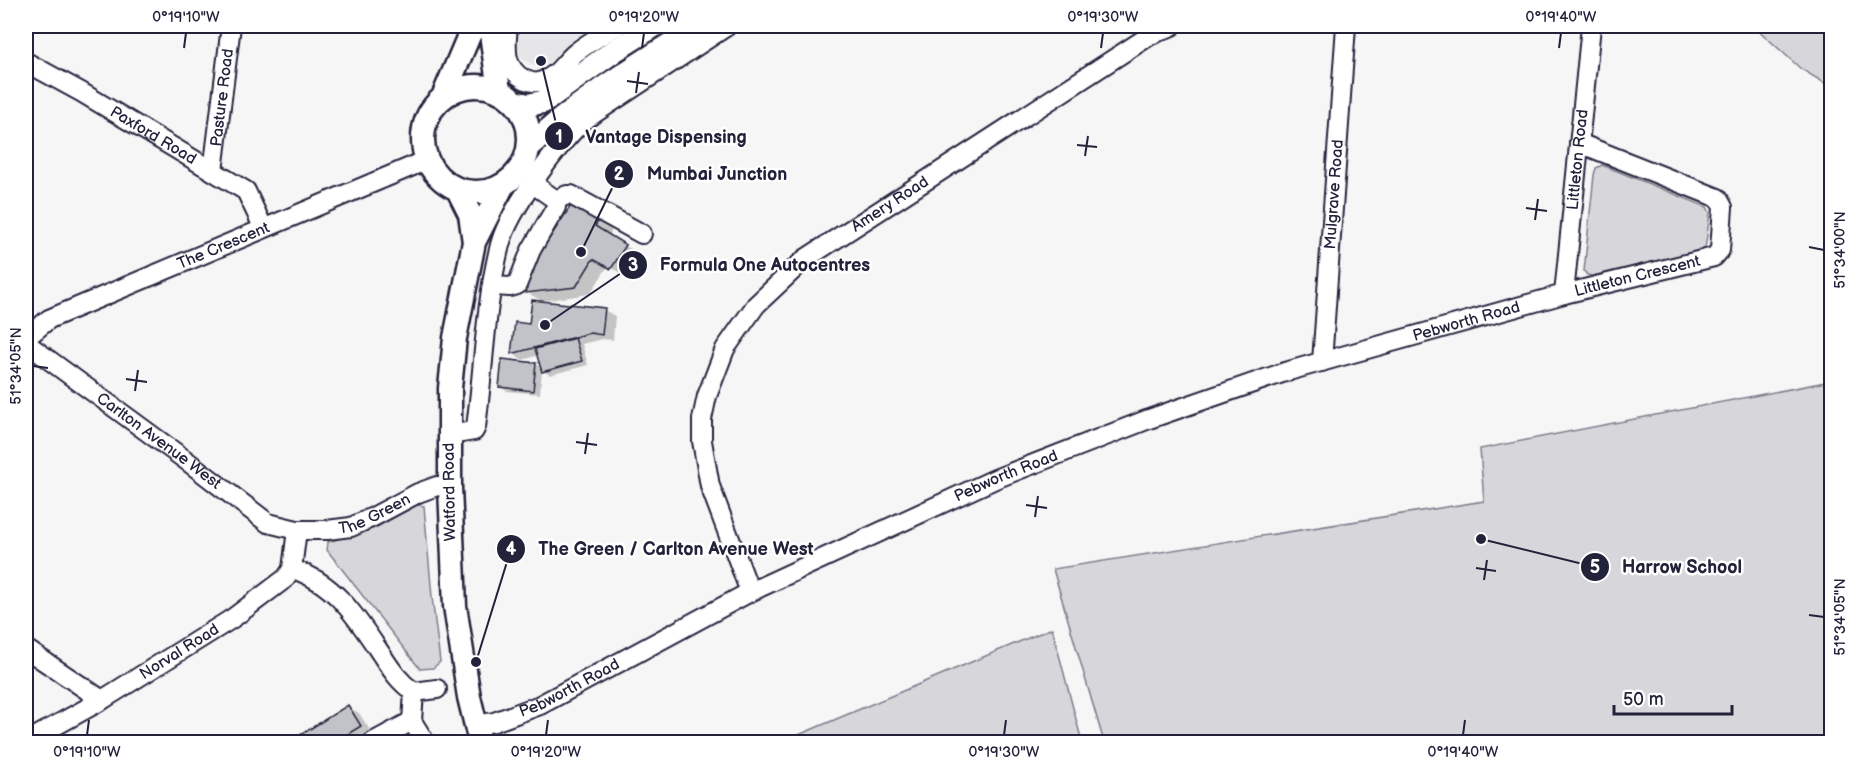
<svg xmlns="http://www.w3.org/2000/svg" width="1857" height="768" viewBox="0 0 1857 768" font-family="'Balsamiq Sans',sans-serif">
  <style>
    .built { fill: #e6e6e9 }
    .green { fill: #d7d7db; stroke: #7c7c8b; stroke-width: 1.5 }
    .shadow { fill: #0003 }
    .building { fill: #c2c2c9; stroke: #22223b; stroke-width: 1.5 }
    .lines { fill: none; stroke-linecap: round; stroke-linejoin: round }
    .minor-casing { stroke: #22223b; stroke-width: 22 }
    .major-casing { stroke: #22223b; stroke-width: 27 }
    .minor { stroke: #fff; stroke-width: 18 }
    .major { stroke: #fff; stroke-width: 22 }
    .ticks { fill: none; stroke: #22223b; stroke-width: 2 }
    .labels { text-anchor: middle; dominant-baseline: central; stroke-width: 5; stroke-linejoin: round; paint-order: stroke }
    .street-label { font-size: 16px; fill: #22223b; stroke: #fff }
    .leader { fill: none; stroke: #22223b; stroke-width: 2 }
    .callout-dot { fill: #22223b; stroke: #fff; stroke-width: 2 }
    .mark-label { font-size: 18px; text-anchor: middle; font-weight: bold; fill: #fff }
    .callout-label { font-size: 18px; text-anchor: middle; font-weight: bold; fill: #22223b; stroke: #fff; stroke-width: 5; stroke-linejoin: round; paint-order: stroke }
    .neatline { fill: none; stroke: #22223b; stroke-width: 2 }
    .ticks-label { font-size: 15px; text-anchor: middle; fill: #22223b }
  </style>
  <rect width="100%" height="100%" fill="#f6f6f7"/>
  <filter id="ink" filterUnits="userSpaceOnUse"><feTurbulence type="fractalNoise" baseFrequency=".0167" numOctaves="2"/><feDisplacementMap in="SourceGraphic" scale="12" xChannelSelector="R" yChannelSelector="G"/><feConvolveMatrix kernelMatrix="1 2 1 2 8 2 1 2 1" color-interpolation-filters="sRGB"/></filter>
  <g filter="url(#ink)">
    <!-- built -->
    <path class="built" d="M 519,26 L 601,26 L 539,69 L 517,56 Z"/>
    <!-- green -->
    <path class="green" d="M 1754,26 L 1831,26 L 1831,87 L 1801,69 Z
      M 1602,165 L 1707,207 L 1710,213 L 1705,250 L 1592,276 L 1587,275 L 1584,271 L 1594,175 L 1596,168 Z
      M 1831,381 L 1831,742 L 1104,742 L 1053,569 L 1484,501 L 1480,449 Z
      M 417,505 L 424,506 L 432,597 L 440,662 L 433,668 L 420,669 L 327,550 L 328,542 L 375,528 Z
      M 1052,628 L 1082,742 L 782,742 Z"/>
    <!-- shadow -->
    <path class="shadow" d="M 572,206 L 612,229 L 609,236 L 639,254 L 626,276 L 608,266 L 590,294 L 542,301 L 528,293 Z
      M 604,310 L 615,316 L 613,340 L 602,339 L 582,344 L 588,365 L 550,375 L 542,370 L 540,394 L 507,391 L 500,387 L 536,364 L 542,368 L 539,355 L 523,360 L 513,354 L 531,325 Z
      M 348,707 L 359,713 L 371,732 L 355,742 L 292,742 Z"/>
    <!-- building -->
    <path class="building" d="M 572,204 L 599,220 L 595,226 L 626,245 L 611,269 L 593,259 L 576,287 L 526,293 L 529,269 Z
      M 532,300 L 605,308 L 602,335 L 590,333 L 511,354 L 515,322 L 529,324 Z
      M 575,338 L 582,361 L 542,372 L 535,349 Z
      M 502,359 L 536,363 L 533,391 L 499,387 Z
      M 348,705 L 361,726 L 335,742 L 289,742 Z"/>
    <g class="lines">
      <!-- minor casing -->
      <g class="minor-casing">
        <g id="minor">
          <path d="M 508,26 C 506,46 503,68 524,79 C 530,82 536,84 542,81 C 557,76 563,64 574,54 C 587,43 602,35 617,26"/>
          <path id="s1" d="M 26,62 L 81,92 L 246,191 L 263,227"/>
          <path id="s2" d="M 213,171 L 231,26"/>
          <path d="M 556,200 L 567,195 L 571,195 L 642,234"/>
          <path d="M 493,286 L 510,287 L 517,285 L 531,250 L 556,207 L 556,200 L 533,184"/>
          <path id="s3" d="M 1564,294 L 1591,26"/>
          <path id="s4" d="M 26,338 L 49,319 L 427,160"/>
          <path id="s5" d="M 26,343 L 187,461 L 268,523 L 297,530 L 327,530 L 351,527 L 373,517 L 418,493 L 437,486 L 450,487"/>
          <path id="s6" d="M 1322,362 L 1346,26"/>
          <path d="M 449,435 L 474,431 L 476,427 C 484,367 485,304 500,245 C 509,210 556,147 583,121 L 727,26"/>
          <path d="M 292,569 C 335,582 357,618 381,654 C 391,669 399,682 414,692 L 437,689"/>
          <path id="s7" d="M 750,592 L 710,486 L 702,441 L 702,419 L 707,396 L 725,349 L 756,305 L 805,259 L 1149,36 L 1172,26"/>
          <path d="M 26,649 L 102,700"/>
          <path d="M 414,692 L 412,721 L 425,742"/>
          <path id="s8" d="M 475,725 L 494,722 L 540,705 L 750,592 L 995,479 L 1149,419 L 1285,372 L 1564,294 L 1714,257 L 1720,250 L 1723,207 L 1718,198 L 1579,143"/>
          <path id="s9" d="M 26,742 L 102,700 L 233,618 L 286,578 L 292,569 L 297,530"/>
          <path d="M 373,742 L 412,721"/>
        </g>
      </g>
      <!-- major casing -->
      <g class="major-casing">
        <path id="major" d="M 490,26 L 499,91
          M423 139a53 53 0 1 1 106 0a53 53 0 1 1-106 0Z
          M 443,97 L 473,26
          M 514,102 L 528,105 L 543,102 L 614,51 L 654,26
          M 529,147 C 580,99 641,63 699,26
          M 458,190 L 470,214 L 474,242
          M 480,742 L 469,697 L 455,606 L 450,487 L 450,388 L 455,338 L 474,242 L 503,185"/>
      </g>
      <!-- minor -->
      <use href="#minor" class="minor"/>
      <!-- major -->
      <use href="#major" class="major"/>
    </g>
  </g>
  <!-- ticks -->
  <path class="ticks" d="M 184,48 L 186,33M 642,48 L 644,33M 1101,48 L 1103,33M 1559,48 L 1561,33M 627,81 L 648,84M 636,93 L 639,72M 1077,145 L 1097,147M 1085,156 L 1088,136M 1526,208 L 1547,211M 1535,220 L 1538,199M 1809,247 L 1824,250M 33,366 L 48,368M 126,379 L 147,382M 135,391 L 138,370M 576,442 L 597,445M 585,454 L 588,433M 1026,505 L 1047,508M 1035,517 L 1038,496M 1476,568 L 1496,571M 1484,580 L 1487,560M 1809,615 L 1824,617M 87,735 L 89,720M 546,735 L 548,720M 1004,735 L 1006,720M 1463,735 L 1465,720"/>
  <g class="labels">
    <!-- street labels -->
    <g class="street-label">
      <text stroke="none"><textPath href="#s2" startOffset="74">Pasture Road</textPath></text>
      <text stroke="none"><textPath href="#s1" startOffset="147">Paxford Road</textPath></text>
      <text stroke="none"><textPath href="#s3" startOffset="135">Littleton Road</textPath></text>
      <text stroke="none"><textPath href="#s6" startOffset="168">Mulgrave Road</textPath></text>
      <text stroke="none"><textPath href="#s7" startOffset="477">Amery Road</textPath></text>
      <text stroke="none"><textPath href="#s4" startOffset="219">The Crescent</textPath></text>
      <text stroke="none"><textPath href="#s8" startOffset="1251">Littleton Crescent</textPath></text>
      <text stroke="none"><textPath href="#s8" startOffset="1074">Pebworth Road</textPath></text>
      <text stroke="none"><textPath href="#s5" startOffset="165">Carlton Avenue West</textPath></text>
      <text stroke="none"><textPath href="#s8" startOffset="588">Pebworth Road</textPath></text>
      <text transform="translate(450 492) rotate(-91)">Watford Road</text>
      <text stroke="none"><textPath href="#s5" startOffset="412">The Green</textPath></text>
      <text stroke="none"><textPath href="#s9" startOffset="178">Norval Road</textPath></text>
      <text stroke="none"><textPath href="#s8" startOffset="102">Pebworth Road</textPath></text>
    </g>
  </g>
  <!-- callouts -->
  <path class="leader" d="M541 61L559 136M581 252L619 174M545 325L633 265M476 662L511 549M1481 539L1595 567"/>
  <g class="callout-dot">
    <circle cx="541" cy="61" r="6"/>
    <circle cx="581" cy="252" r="6"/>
    <circle cx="545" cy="325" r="6"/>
    <circle cx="476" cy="662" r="6"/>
    <circle cx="1481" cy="539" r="6"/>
    <circle cx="559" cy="136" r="15"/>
    <circle cx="619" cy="174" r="15"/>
    <circle cx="633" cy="265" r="15"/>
    <circle cx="511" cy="549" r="15"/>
    <circle cx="1595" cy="567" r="15"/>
  </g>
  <g class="mark-label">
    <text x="559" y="143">1</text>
    <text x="619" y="180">2</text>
    <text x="633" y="271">3</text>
    <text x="511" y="555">4</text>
    <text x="1595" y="573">5</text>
  </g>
  <g class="callout-label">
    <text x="666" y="143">Vantage Dispensing</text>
    <text x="717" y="180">Mumbai Junction</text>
    <text x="765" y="271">Formula One Autocentres</text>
    <text x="676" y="555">The Green / Carlton Avenue West</text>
    <text x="1682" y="573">Harrow School</text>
  </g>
  <!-- margin -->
  <rect width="1857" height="768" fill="none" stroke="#fff" stroke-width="66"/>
  <!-- scale -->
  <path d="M1614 705v9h118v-9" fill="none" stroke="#22223b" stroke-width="3"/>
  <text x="1623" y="705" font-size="18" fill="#22223b" stroke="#ffffff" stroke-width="4.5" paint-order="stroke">50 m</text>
  <rect x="33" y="33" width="1791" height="702" class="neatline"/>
  <g class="ticks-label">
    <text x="186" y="22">0°19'10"W</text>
    <text x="644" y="22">0°19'20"W</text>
    <text x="1103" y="22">0°19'30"W</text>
    <text x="1561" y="22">0°19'40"W</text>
    <text transform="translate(1840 250) rotate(-90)" y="5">51°34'00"N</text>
    <text transform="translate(16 366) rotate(-90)" y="5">51°34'05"N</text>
    <text transform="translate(1840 617) rotate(-90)" y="5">51°34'05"N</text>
    <text x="87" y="757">0°19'10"W</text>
    <text x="546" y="757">0°19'20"W</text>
    <text x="1004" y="757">0°19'30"W</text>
    <text x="1463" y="757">0°19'40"W</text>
  </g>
</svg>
